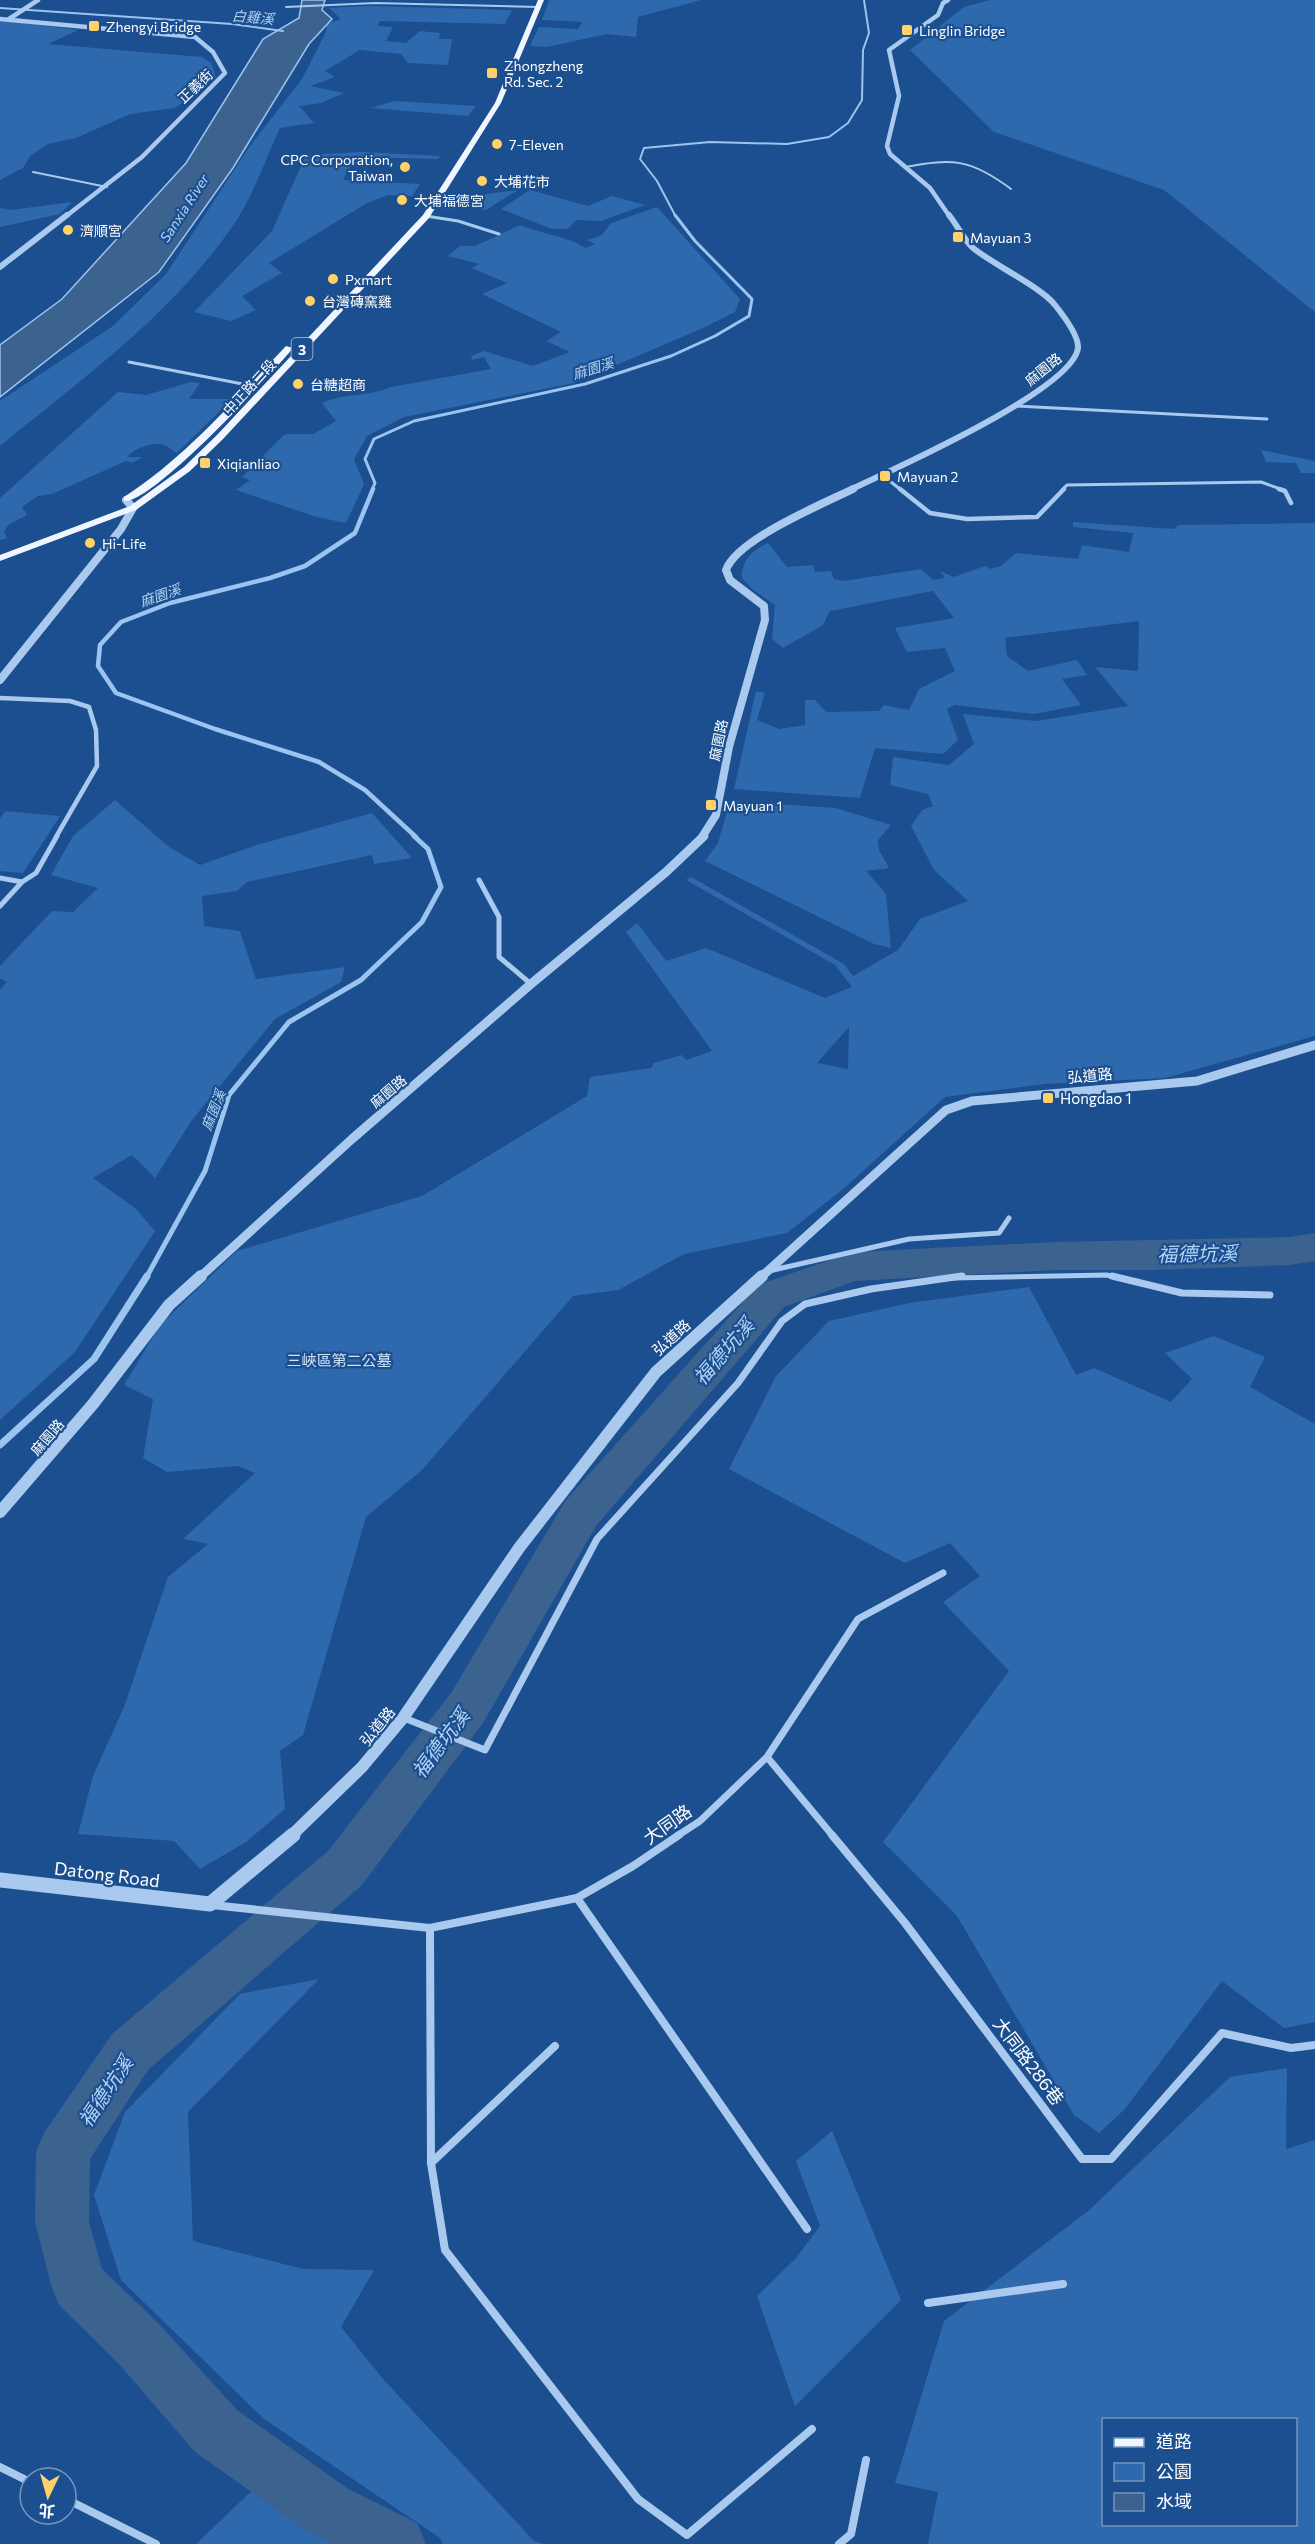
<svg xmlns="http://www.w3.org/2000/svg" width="1315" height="2544" viewBox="0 0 1315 2544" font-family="Commissioner,'Noto Sans TC',sans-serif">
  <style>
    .green { fill: #2e69ad; fill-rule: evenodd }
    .water { fill: #3c6290; stroke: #9cc4f0; stroke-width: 1.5 }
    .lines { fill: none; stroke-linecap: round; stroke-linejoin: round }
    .stream-far4 { stroke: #9cc4f0; stroke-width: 2 }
    .stream-far3 { stroke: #9cc4f0; stroke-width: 3 }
    .stream-far2 { stroke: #9cc4f0; stroke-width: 4.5 }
    .stream-far1 { stroke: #9cc4f0; stroke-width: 5 }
    .stream { stroke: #9cc4f0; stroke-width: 7 }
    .river { fill: #3c6290; fill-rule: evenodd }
    .minor-far5 { stroke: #a9c9ee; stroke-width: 2 }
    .minor-far4 { stroke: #a9c9ee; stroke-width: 3 }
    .minor-far3 { stroke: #a9c9ee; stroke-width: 4.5 }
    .minor-far2 { stroke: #a9c9ee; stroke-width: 5 }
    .minor-far1 { stroke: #a9c9ee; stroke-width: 7 }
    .minor { stroke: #a9c9ee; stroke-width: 8 }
    .tertiary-far5 { stroke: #a9c9ee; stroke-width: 4.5 }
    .tertiary-far4 { stroke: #a9c9ee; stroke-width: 6 }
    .tertiary-far3 { stroke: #a9c9ee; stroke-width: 8 }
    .tertiary-far2 { stroke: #a9c9ee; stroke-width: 9 }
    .tertiary-far1 { stroke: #a9c9ee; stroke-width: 12 }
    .tertiary { stroke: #a9c9ee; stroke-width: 15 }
    .primary { fill: #f0f6ff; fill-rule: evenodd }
    .poi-dot { fill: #ffd166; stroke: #1b4f8f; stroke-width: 2 }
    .labels { text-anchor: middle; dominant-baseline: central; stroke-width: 4.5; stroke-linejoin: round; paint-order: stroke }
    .far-water-label { font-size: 14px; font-style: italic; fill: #b5d3f5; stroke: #1b4f8f }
    .far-poi-label { font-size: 14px; fill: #fff; stroke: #1b4f8f; text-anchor: start }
    .far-street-label { font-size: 14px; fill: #fff; stroke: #1b4f8f }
    .shield { fill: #1b4f8f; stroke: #bbcadd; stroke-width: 1.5 }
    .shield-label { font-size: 14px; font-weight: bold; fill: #fff }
    .street-label { font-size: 15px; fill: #fff; stroke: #1b4f8f }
    .poi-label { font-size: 15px; fill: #fff; stroke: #1b4f8f; text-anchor: start }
    .park-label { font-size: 15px; fill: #cfe3fa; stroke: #1b4f8f }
    .near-street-label { font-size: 18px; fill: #fff; stroke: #1b4f8f }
    .near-water-label { font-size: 20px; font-style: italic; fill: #b5d3f5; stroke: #1b4f8f }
  </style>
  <rect width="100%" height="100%" fill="#1b4f8f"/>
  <!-- green -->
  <path class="green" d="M 549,0 L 701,0 L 638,17 L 636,37 L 607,34 L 547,47 L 530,46 L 539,27 L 578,29 L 582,22 L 542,20 Z
    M 990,0 L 1315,0 L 1315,312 L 1164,190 L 994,132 L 910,50 L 964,7 Z
    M 368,6 L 512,10 L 505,24 L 380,21 L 377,26 L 393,27 L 386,41 L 406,43 L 420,31 L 440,33 L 439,39 L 452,39 L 448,65 L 408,63 L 401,54 L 360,50 L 325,71 L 335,77 L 310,86 L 344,93 L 321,103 L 299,106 L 314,123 L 280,128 C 266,158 251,201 232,227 C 171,315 82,379 0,446 L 0,401 L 113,326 L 166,274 L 250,146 L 302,79 L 326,32 L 327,24 L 341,19 L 329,8 Z
    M 0,20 L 78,30 L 48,44 L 202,57 L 211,63 L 216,77 L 175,108 L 130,114 L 76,138 L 48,144 L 30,156 L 23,168 L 0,180 Z
    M 395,101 L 476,106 L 468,116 L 370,108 Z
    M 361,152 L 440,156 L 438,159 L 355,157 L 343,180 L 420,184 L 412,196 L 388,195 L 367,203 L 269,263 L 282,273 L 242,296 L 256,310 L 231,321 L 194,312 L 272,231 L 306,155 Z
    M 518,190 L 486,210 C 470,208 456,210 440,209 L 448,199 Z
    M 530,190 L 588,206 L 612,196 L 645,205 L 601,221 L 576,220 L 568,229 L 552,229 L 501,209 Z
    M 72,202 L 60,214 L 0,227 L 0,208 L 11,210 Z
    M 657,207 L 740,299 L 735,312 L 701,329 L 574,383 L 404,417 L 367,436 L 354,459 L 364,484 L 346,523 L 317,517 L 236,490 L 250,480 L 242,477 L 285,434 L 313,434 L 336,421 L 322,403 C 344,393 369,397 391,387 L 491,369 L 484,357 L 472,360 L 471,356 L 484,351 L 533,366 L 570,352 L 546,341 L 561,332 L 482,294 L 507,283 L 472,268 L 479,264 L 448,256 L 460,246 L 475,246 L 520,225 C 542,234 566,236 586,248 L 595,244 L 587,240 L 602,235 L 611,223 Z
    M 191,382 L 200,383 L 189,399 L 232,399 L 177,453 C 173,451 168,446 164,445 C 154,441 133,449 127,457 L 143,457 L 132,463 L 126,461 L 52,494 L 38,496 L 22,507 L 27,515 L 8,525 L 4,531 L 7,538 L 0,540 L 0,498 L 118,392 L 146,395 Z
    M 1261,450 L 1315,461 L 1315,473 L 1301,473 L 1296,463 L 1266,462 Z
    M 1073,522 L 1174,529 L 1178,525 L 1315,523 L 1315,1036 L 1165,1078 L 1045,1084 L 945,1097 L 842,1190 L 787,1233 L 684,1254 L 618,1290 L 573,1296 L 422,1470 L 366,1517 L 303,1735 L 280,1751 L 285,1809 L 246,1842 L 200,1869 L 174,1841 L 78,1834 L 93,1776 L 124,1707 L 168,1577 L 208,1544 L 183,1539 L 255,1473 L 238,1466 L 167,1472 L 143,1458 L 153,1399 L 124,1385 L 160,1325 L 237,1251 L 422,1196 L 587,1096 L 590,1077 L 651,1068 L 654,1063 L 682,1055 L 686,1060 L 712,1051 L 626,932 L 637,923 L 666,961 L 706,948 L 825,998 L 852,987 L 835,965 L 686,880 L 691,877 L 844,964 L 853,976 L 898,950 L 920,919 L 968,901 L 934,870 L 911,826 L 922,810 L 933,806 L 928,794 L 890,785 L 893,757 L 949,765 L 974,744 L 963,714 L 1036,721 L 1128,706 L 1095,667 L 1138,671 L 1139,621 L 1005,638 L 1007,656 L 1028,671 L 1077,660 L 1087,675 L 1062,679 L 1081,705 L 1034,714 L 955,705 L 947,709 L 958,740 L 943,754 L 875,748 L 860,798 L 734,789 L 756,691 L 765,693 L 757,720 L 779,729 L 805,725 L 805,700 L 815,700 L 826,712 L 879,711 L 884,705 L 909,710 L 919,689 L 955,671 L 945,648 L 907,652 L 895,628 L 954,618 L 933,591 L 830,611 L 823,625 L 783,648 L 772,639 L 775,605 L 752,589 L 742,578 C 742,559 752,551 768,543 L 787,567 L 813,565 L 815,572 L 831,571 L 834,579 L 843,581 L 921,569 L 933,580 L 945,578 L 940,571 L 954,577 L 985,566 L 991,569 L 1001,566 L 1016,553 L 1078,559 L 1082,545 L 1129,552 L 1133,533 L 1073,527 ZM 849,1027 L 848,1069 L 818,1063 L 818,1062 Z
    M 115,800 L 169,847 L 200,865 L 257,845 L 372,813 L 412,858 L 374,864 L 372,855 L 247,882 L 237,891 L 202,896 L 204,926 L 240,931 L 256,979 L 345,967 L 341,982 L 275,1019 L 192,1120 L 155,1178 L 132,1155 L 93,1178 L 135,1208 L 155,1231 L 75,1352 L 0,1420 L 0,990 L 7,982 L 0,978 L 0,966 L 52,911 L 73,912 L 98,888 L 51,875 L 73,836 Z
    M 730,801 L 836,808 L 891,825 L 878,840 L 879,850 L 889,868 L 866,871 L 886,894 L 891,948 L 874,944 L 705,861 L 718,843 Z
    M 5,811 L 60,816 L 23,873 L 0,871 L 0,819 Z
    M 1029,1287 L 1076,1375 L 1094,1368 L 1171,1402 L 1192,1379 L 1165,1353 L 1214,1336 L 1265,1357 L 1250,1387 L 1315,1424 L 1315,2022 L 1284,2028 L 1222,1981 L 1124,2110 L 1099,2133 L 1074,2115 L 957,1916 L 883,1842 L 1009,1671 L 943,1602 L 980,1576 L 950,1543 L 905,1563 L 729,1469 L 776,1376 L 829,1321 L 909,1303 Z
    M 319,1979 L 188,2112 L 193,2241 L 303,2269 L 374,2270 L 341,2327 L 383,2379 L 534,2541 L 544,2544 L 443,2544 L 440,2538 L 264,2419 L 121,2280 L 94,2195 L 125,2112 L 240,1994 Z
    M 1287,2068 L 1286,2149 L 1315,2140 L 1315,2544 L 928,2544 L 938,2492 L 895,2483 L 944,2321 L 1088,2211 L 1230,2077 ZM 1104,2420 L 1296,2420 L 1296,2524 L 1104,2524 Z
    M 832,2131 L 901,2300 L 795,2406 L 757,2296 L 796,2258 L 820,2226 L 796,2161 Z
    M 260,2483 L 322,2536 L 340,2544 L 196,2544 Z"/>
  <!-- water -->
  <path class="water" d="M 302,0 L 325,0 L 322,10 L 332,19 L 309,44 L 233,168 L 159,272 L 0,397 L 0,345 L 62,299 L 186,163 L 263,39 L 299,18 Z"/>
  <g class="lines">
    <!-- stream-far4 -->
    <path class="stream-far4" d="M 0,8 L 232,24 L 283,31
      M 676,217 L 657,181 L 640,159 L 644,148 L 710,142 L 787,144 L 829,137 L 848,123 L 862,100 L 863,50 L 869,33 L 864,0"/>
    <!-- stream-far3 -->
    <path class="stream-far3" d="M 372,490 L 375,483 L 365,459 L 374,439 L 414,421 L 585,384 L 671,356 L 715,336 L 749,316 L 752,299 L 695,241 L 675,215"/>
    <!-- stream-far2 -->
    <path class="stream-far2" d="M 373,489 L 355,533 L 305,566 L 270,578 L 170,603 L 121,622 L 100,645 L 98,666 L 116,693 L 215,729 L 319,762 L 365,790 L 416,837"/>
    <!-- stream-far1 -->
    <path class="stream-far1" d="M 146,1278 L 205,1171 L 229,1095 L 289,1022 L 361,980 L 422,922 L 441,887 L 428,849 L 414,836"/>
    <!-- stream -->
    <path class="stream" d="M 0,1445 L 94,1359 L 147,1276"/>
    <!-- river -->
    <path class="river" d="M 1315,1233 L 1315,1261 L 1290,1265 L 1155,1270 L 1055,1270 L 855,1281 L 784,1307 L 596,1526 L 483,1723 L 362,1885 L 148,2070 L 90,2159 L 89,2222 L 102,2269 L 159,2324 L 237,2410 L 347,2488 L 417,2523 L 426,2544 L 332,2544 L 305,2530 L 195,2452 L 119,2364 L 59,2305 L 51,2285 L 35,2222 L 36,2152 L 44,2133 L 112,2034 L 328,1851 L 451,1693 L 566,1500 L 758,1285 L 853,1252 L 1055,1242 L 1290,1237 Z"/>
    <!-- minor-far5 -->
    <path class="minor-far5" d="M 286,7 L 375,3 L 538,7
      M 905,167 C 953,158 971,159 1011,189
      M 33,172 L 107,187
      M 426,216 L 429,217"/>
    <!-- minor-far4 -->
    <path class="minor-far4" d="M 426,216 L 458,221 L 499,234
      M 129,362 L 253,386
      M 1016,406 L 1267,419
      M 881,474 L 901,490
      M 1062,490 L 1067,485 L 1261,482 L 1283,490"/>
    <!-- minor-far3 -->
    <path class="minor-far3" d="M 900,489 L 930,513 L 967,519 L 1037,517 L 1064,489
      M 1279,489 L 1285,491 L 1291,503
      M 0,698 L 70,701 L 89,707 L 96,730 L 97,766 L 56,837"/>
    <!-- minor-far2 -->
    <path class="minor-far2" d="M 0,878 L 22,882 L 36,873 L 57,836
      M 479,880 L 499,917 L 499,957 L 531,984
      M 0,906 L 22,882
      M 769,1271 L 909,1239 L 999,1233 L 1009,1218
      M 952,1278 L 1107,1275 L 1118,1278"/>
    <!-- minor-far1 -->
    <path class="minor-far1" d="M 1112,1276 L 1182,1293 L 1270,1295
      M 404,1718 L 485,1750 L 597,1539 L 738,1383 L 782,1321 L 805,1304 L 871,1289 L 962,1276
      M 767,1757 L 833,1836
      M 677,1836 L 700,1821 L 767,1757 L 858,1619 L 943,1573"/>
    <!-- minor -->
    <path class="minor" d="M 832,1835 L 905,1923 L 1082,2159 L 1111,2159 L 1222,2033 L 1291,2048 L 1315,2045
      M 577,1898 L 807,2229
      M 212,1905 L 430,1928 L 577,1898 L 633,1866 L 679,1835
      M 430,1928 L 431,2163 L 445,2250 L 638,2499 L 687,2535 L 812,2429
      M 431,2163 L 555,2046
      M 928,2303 L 1063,2284
      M 0,2467 L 30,2482
      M 66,2499 L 156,2544
      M 839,2544 L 851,2534 L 866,2460"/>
    <!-- tertiary-far5 -->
    <path class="tertiary-far5" d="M 948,0 L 943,3 L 938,15 L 889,50 L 899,96 L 887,146 L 890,154 L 930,188 L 950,217
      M 0,19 L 195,37 L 213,52 L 225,73 L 142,157 L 65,217
      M 9,19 L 38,0"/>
    <!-- tertiary-far4 -->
    <path class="tertiary-far4" d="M 0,267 L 67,215
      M 850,490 C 891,470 1073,390 1078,348 C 1079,336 1063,315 1055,305 C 1041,287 994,265 973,248 C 964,240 957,225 949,215"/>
    <!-- tertiary-far3 -->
    <path class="tertiary-far3" d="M 0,680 L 121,529 L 133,508 L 126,500
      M 702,837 L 716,815 L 729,747 L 765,620 L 764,606 L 730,580 L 726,570 C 737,539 823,504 853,489"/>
    <!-- tertiary-far2 -->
    <path class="tertiary-far2" d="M 199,1278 L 352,1139 L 531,984 L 666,872 L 704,836
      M 760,1278 L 946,1110 L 972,1101 L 1197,1081 L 1315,1045"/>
    <!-- tertiary-far1 -->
    <path class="tertiary-far1" d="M 0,1512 L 93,1404 L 169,1305 L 201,1276
      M 291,1836 L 362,1767 L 403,1718 L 519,1548 L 656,1372 L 762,1276"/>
    <!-- tertiary -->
    <path class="tertiary" d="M 0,1880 L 210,1904 L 293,1835"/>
    <!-- primary -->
    <path class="primary" d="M 538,0 L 544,0 L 501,103 L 429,218 L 223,439 L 190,471 L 136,510 L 0,561 L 0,555 L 130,506 L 184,467 L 217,435 L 423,215 L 495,103 Z
      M 286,346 L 293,348 C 272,374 152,504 124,501 L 124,497 C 187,456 234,400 286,346 Z"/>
  </g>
  <!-- markers -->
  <g class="poi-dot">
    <rect x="88" y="20" width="12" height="12" rx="3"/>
    <rect x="901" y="24" width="12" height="12" rx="3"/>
    <rect x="486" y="67" width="12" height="12" rx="3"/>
    <circle cx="497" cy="144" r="6"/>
    <circle cx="405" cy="167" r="6"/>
    <circle cx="482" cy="181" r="6"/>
    <circle cx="402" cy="200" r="6"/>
    <circle cx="68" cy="230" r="6"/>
    <rect x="952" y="231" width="12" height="12" rx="3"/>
    <circle cx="333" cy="279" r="6"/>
    <circle cx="310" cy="301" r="6"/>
    <circle cx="298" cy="384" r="6"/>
    <rect x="199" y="457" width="12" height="12" rx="3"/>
    <rect x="879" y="470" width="12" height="12" rx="3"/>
    <circle cx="90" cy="543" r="6"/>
    <rect x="705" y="799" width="12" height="12" rx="3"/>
    <rect x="1042" y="1092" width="12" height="12" rx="3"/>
  </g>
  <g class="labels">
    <!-- far-water labels -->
    <g class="far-water-label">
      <text transform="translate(253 17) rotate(5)">白雞溪</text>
      <text transform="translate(184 208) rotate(-57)">Sanxia River</text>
      <text transform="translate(593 368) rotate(-17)">麻園溪</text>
      <text transform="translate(160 595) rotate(-19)">麻園溪</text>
      <text transform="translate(213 1110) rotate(-69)">麻園溪</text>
    </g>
    <!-- far-poi labels -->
    <g class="far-poi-label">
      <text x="106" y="26">Zhengyi Bridge</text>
      <text x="919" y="30">Linglin Bridge</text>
      <text x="504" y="65">Zhongzheng<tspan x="504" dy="16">Rd. Sec. 2</tspan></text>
      <text x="509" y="144">7-Eleven</text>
      <text x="393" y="159" text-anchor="end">CPC Corporation,<tspan x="393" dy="16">Taiwan</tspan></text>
      <text x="494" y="181">大埔花市</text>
      <text x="414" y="200">大埔福德宮</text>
      <text x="80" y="230">濟順宮</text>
      <text x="970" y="237">Mayuan 3</text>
      <text x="345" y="279">Pxmart</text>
      <text x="322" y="301">台灣磚窯雞</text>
      <text x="310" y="384">台糖超商</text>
      <text x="217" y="463">Xiqianliao</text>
      <text x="897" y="476">Mayuan 2</text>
      <text x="102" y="543">Hi-Life</text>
      <text x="723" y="805">Mayuan 1</text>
    </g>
    <!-- far-street labels -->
    <g class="far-street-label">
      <text transform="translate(195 86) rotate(-43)">正義街</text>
      <text transform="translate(1043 369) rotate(-39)">麻園路</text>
      <text transform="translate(249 387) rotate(-47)">中正路二段</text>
      <text transform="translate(718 740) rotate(-78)">麻園路</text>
      <text transform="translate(388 1091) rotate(-40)">麻園路</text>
      <text transform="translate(47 1437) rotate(-49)">麻園路</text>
    </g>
    <!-- shield labels -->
    <rect class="shield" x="291.5" y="338" width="21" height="22" rx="4.5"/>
    <g class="shield-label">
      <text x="302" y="349">3</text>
    </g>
    <!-- street labels -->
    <g class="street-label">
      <text transform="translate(1090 1075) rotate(-5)">弘道路</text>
      <text transform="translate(671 1337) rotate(-42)">弘道路</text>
      <text transform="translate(377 1726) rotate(-51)">弘道路</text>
    </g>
    <!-- poi labels -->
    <g class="poi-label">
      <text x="1060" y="1098">Hongdao 1</text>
    </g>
    <!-- park labels -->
    <g class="park-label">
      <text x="339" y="1360">三峽區第二公墓</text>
    </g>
    <!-- near-street labels -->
    <g class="near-street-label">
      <text transform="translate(667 1824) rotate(-35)">大同路</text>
      <text transform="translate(107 1874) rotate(7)">Datong Road</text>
      <text transform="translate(1029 2061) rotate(53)">大同路286巷</text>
    </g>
    <!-- near-water labels -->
    <g class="near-water-label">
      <text transform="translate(1197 1253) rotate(-1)">福德坑溪</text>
      <text transform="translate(723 1351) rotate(-49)">福德坑溪</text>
      <text transform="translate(440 1743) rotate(-53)">福德坑溪</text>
      <text transform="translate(105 2091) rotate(-56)">福德坑溪</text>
    </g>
  </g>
  <!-- legend -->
  <rect x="1102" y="2418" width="195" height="108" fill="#1b4f8f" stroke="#7695bc" stroke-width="1.5"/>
  <rect x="1114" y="2438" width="30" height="9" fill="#f0f6ff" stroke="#7695bc" stroke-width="1.5"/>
  <text x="1156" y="2448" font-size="18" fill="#ffffff">道路</text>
  <rect x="1114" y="2463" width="30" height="18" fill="#2e69ad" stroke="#7695bc" stroke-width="1.5"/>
  <text x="1156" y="2478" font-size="18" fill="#ffffff">公園</text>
  <rect x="1114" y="2493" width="30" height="18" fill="#3c6290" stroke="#7695bc" stroke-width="1.5"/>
  <text x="1156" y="2508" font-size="18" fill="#ffffff">水域</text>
  <!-- north arrow -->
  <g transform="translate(48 2496) rotate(185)"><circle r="28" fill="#1b4f8f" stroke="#7695bc" stroke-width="1.5"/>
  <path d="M0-4.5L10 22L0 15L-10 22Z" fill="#ffd166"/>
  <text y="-9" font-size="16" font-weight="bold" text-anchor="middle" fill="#ffffff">北</text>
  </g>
</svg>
